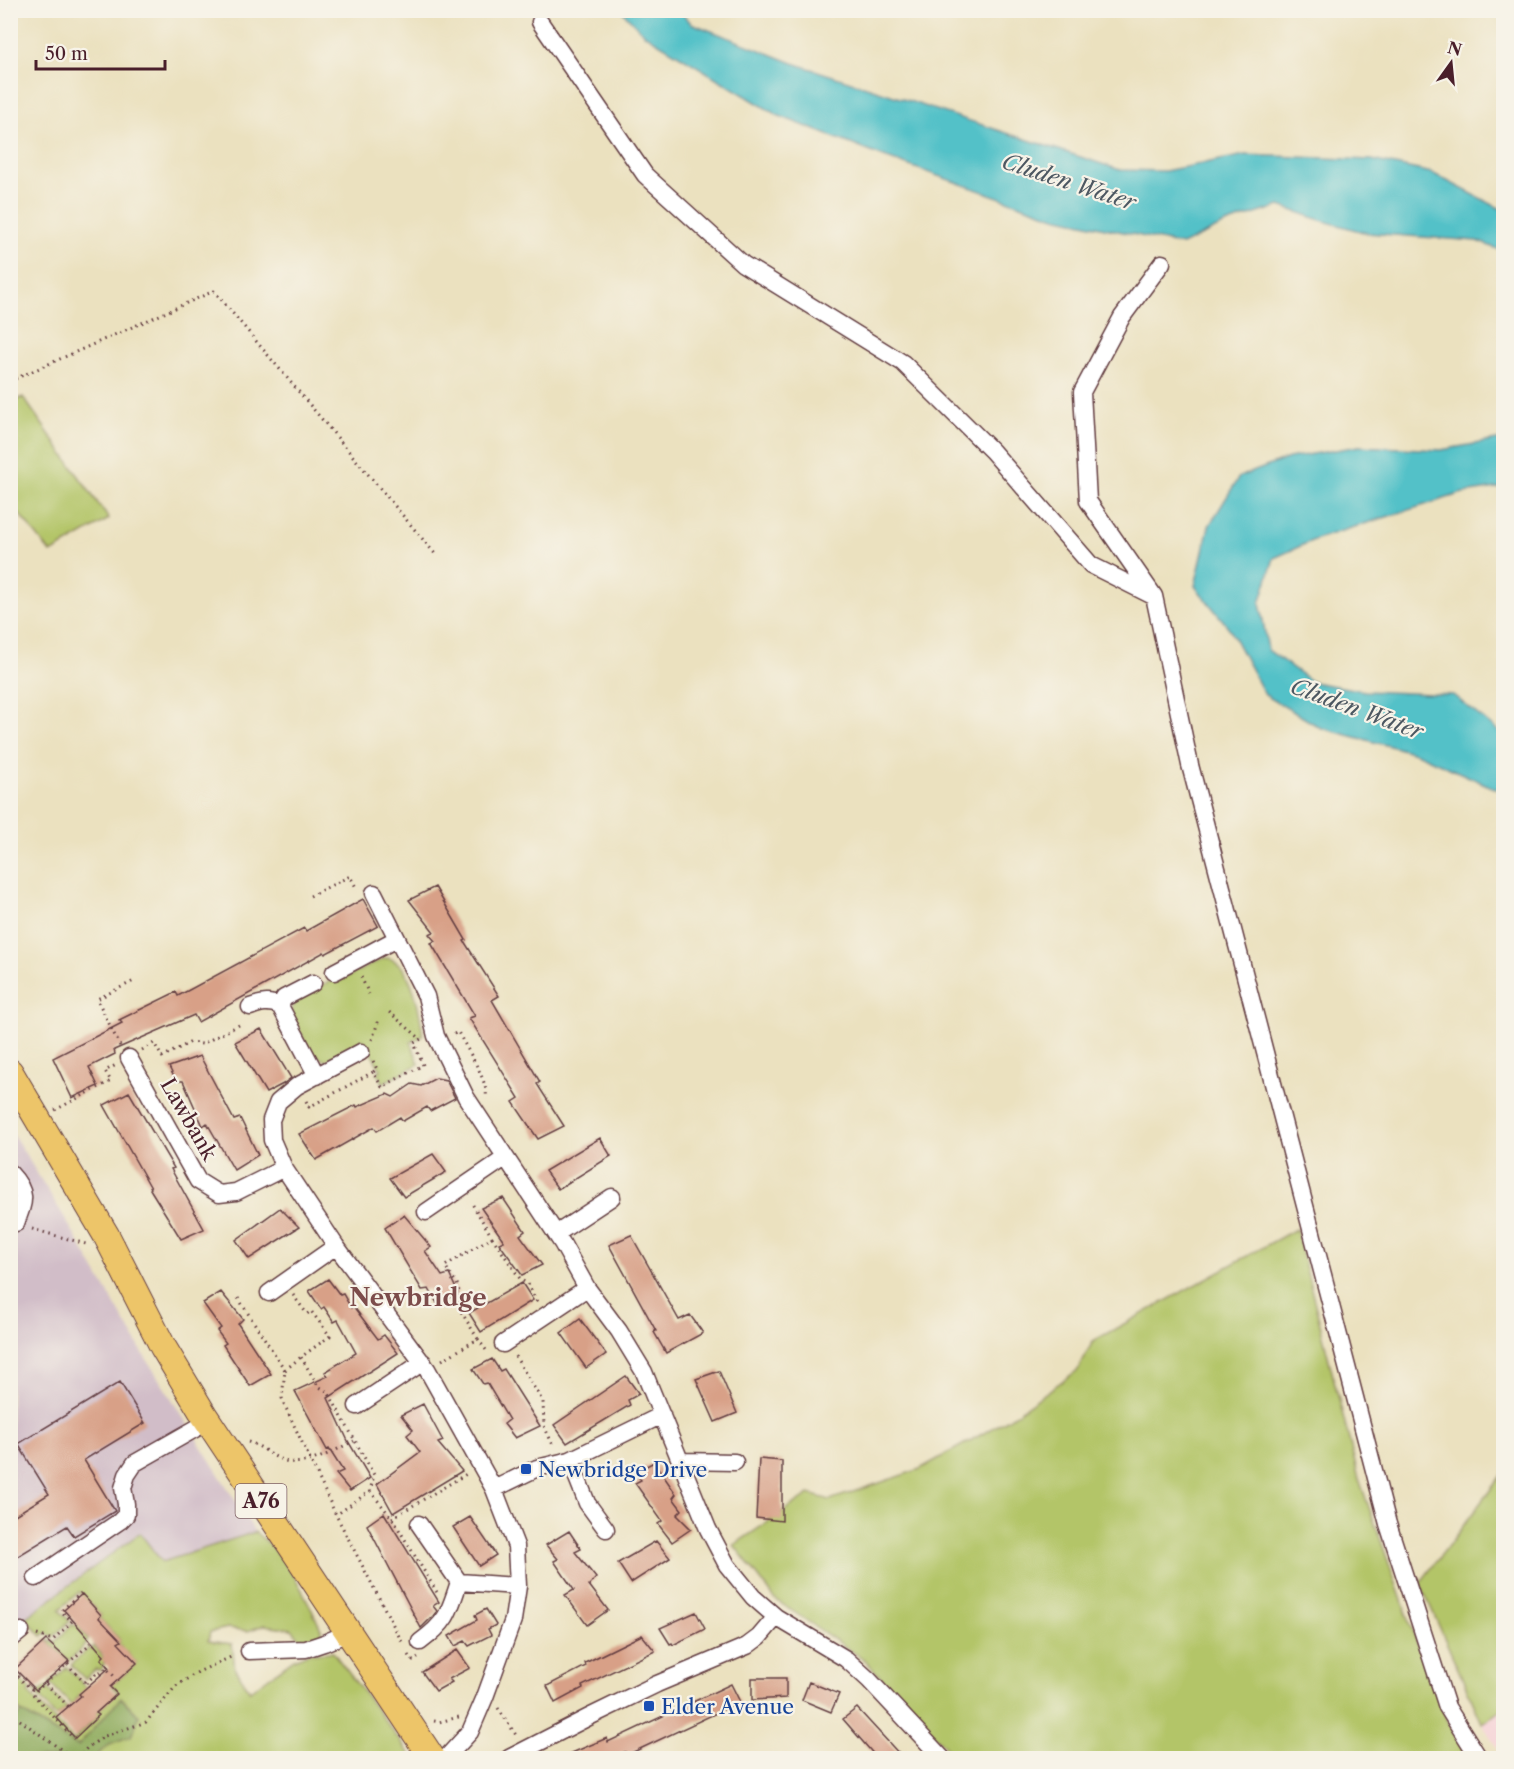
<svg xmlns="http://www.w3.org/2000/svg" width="1514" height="1769" viewBox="0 0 1514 1769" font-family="'Libre Caslon Text',serif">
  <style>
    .built { fill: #f6cfd5 }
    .industrial { fill: #d1bdc8 }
    .green { fill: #b3c568; stroke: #7e724a; stroke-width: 1.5 }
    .forest { fill: #8eaa5c; stroke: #6c6444; stroke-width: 1.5 }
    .water { fill: #53c1c8; stroke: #4e707a; stroke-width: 1.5 }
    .building { fill: #d8a087 }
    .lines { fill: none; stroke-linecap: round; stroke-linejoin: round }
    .minor-casing { stroke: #623c41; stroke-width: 19 }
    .highway-casing { stroke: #623c41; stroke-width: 28 }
    .path { stroke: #623c41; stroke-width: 3; stroke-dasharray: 1.5 4.5; stroke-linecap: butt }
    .minor { stroke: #fff; stroke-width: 16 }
    .highway { stroke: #edc569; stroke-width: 26 }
    .transit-dot { fill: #1a4fb4; stroke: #f7f3e8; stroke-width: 2 }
    .labels { text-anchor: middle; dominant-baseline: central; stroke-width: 4.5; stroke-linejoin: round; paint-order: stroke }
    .shield { fill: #f7f3e8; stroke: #7e5f64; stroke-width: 1.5 }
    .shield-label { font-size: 20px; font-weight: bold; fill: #4a1f2b }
    .street-label { font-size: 21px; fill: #4a1f2b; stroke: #f7f3e8 }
    .transit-label { font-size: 21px; fill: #164399; stroke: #f7f3e8; text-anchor: start }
    .water-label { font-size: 22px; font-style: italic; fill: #4d5862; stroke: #f7f3e8 }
    .quarter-label { font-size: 24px; font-weight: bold; fill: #7c4c4b; stroke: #f7f3e8 }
  </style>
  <rect width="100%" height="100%" fill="#f7f3e8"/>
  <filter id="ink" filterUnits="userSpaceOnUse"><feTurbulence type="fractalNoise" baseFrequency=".0167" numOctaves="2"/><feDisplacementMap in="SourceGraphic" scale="12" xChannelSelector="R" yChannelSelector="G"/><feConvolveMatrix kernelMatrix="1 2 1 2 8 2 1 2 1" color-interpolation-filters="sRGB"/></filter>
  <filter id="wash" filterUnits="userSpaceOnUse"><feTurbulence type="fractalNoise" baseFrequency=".008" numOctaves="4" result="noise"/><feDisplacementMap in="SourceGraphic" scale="24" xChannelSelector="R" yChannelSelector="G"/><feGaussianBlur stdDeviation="1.35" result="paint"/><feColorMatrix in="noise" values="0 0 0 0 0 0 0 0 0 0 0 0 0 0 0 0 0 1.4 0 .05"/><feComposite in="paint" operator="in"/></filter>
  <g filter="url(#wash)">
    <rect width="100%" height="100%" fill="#ebe1bf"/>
    <!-- built -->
    <path class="built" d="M 1503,1709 L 1503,1758 L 1482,1723 Z"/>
    <!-- industrial -->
    <path class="industrial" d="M 11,1131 L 66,1220 L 144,1355 L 255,1532 L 161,1562 L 140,1534 L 21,1621 L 11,1607 Z"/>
    <!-- green -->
    <path class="green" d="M 23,397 L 109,519 L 51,553 L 11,504 L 11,403 Z
      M 388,958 C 413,964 420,1013 423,1036 L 411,1042 L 419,1064 L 383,1083 L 377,1073 L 381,1070 L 363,1040 L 326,1061 L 313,1055 L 292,1018 L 292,1009 L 299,996 L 333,980 L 337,982 L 382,959 Z
      M 1296,1229 L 1359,1479 L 1417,1643 L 1448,1721 L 1467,1758 L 955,1758 L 865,1660 L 776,1600 L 734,1545 L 809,1494 L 830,1500 L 920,1469 L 1007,1420 L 1078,1370 L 1093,1341 Z
      M 1503,1473 L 1503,1709 L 1482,1723 L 1420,1583 Z
      M 255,1532 C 289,1557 307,1599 324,1636 L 302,1641 L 292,1629 L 264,1625 L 248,1631 L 228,1628 L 210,1632 L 208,1641 L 232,1644 L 235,1668 L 250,1691 L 294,1659 L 308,1653 L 333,1652 L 413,1758 L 98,1758 L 96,1756 L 109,1744 L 131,1736 L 139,1716 L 122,1698 L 78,1746 L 21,1712 L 11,1703 L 10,1671 L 30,1689 L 28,1693 L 74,1740 L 98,1716 L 96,1713 L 118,1692 L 102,1675 L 106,1672 L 117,1681 L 136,1663 L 118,1643 L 120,1641 L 119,1639 L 99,1618 L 101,1615 L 79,1592 L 59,1610 L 70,1621 L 52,1638 L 46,1633 L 42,1636 L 25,1618 L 140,1533 L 162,1562 Z
      M 72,1624 L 74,1626 L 77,1624 L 88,1639 L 86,1644 L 69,1661 L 46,1640 L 55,1642 Z
      M 94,1646 C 103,1655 108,1662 100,1671 L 96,1669 L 85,1679 L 71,1665 L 89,1648 L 91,1650 Z
      M 67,1667 L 87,1688 L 71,1705 L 50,1683 Z
      M 46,1687 L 67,1708 L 56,1717 L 34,1691 L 39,1692 Z"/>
    <!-- forest -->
    <path class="forest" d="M 121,1698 L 139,1716 L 131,1736 L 109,1744 L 96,1756 L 98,1758 L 11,1758 L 11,1722 L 21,1712 L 78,1746 Z"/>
    <!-- water -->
    <path class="water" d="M 622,11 L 680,11 L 691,23 L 793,63 L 1120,170 L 1165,171 L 1245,155 L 1372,160 L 1432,173 L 1503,210 L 1503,251 L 1477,241 L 1367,233 L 1320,220 L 1280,206 L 1225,224 L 1182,245 L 1055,217 L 884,157 L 777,115 L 644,34 Z
      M 1503,439 L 1503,487 L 1463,493 L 1316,539 L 1274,558 L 1260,603 L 1268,650 L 1312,682 L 1365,691 L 1453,695 L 1503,735 L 1503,792 L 1416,753 L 1321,728 L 1265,695 L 1229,628 L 1195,586 L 1209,526 L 1239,477 L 1289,458 L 1359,446 L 1441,450 Z"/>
    <g id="blocks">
      <!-- building -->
      <path class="building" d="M 435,887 L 466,940 L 464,941 L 499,996 L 492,1000 L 540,1082 L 537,1084 L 564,1126 L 538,1139 L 513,1102 L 519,1098 L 469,1018 L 475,1016 L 431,943 L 435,941 L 429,934 L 434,932 L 409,900 Z
        M 363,899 L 378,926 L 325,954 L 324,952 L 198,1022 L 194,1015 L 114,1050 L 115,1054 L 89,1067 L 98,1086 L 72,1098 L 53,1058 L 122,1023 L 119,1020 L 176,992 L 178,996 L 304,928 L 306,931 Z
        M 261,1029 L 291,1078 L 283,1084 L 266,1093 L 235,1042 Z
        M 200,1056 L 234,1120 L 240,1118 L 258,1155 L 234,1170 L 207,1123 L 203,1126 L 183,1081 L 176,1081 L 169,1067 Z
        M 436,1078 L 446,1080 L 455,1098 L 430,1111 L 427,1107 L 403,1121 L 400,1117 L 377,1131 L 374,1127 L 316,1160 L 299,1134 L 356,1105 L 357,1107 L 387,1094 L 393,1097 L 412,1084 L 421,1086 Z
        M 129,1092 L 174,1168 L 171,1169 L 204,1229 L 181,1239 L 150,1189 L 151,1188 L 104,1105 Z
        M 600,1138 L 611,1156 L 558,1189 L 545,1171 Z
        M 433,1154 L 446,1172 L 404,1197 L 390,1178 Z
        M 503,1198 L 525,1231 L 520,1235 L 542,1265 L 522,1275 L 499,1243 L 504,1241 L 481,1208 Z
        M 280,1208 L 299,1227 L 249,1259 L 236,1240 Z
        M 404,1215 L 431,1247 L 425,1251 L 442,1276 L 449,1274 L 458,1293 L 438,1305 L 429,1289 L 422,1290 L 385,1228 Z
        M 631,1235 L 679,1320 L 690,1315 L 703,1333 L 666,1353 L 654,1332 L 656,1331 L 609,1245 Z
        M 328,1279 L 340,1295 L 343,1294 L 351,1308 L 353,1306 L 378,1339 L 384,1335 L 398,1353 L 328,1398 L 348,1441 L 370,1478 L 350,1491 L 336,1474 L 343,1471 L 329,1449 L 327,1450 L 295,1391 L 328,1376 L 325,1372 L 356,1353 L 338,1320 L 334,1322 L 324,1307 L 321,1309 L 309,1291 Z
        M 522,1283 L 533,1300 L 481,1332 L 469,1313 Z
        M 221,1292 L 243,1319 L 238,1324 L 271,1374 L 250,1386 L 223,1345 L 226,1343 L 217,1331 L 221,1328 L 203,1303 Z
        M 580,1319 L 606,1354 L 586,1368 L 561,1333 Z
        M 492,1359 L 500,1371 L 504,1369 L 540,1426 L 515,1438 L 504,1424 L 509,1420 L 487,1383 L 483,1384 L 473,1369 Z
        M 719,1371 L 737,1413 L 715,1422 L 696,1379 Z
        M 626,1376 L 639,1394 L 628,1400 L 630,1405 L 567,1443 L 554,1425 Z
        M 120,1382 L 145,1423 L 84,1460 L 115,1511 L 74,1536 L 67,1526 L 10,1561 L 10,1518 L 49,1494 L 18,1444 Z
        M 423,1404 L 443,1441 L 438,1443 L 462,1471 L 393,1513 L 377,1484 L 420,1452 L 407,1435 L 413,1430 L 401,1415 Z
        M 759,1459 L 782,1461 L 782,1521 L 756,1518 Z
        M 654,1462 L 676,1494 L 673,1498 L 682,1510 L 677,1515 L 691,1529 L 672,1542 L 658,1524 L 662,1521 L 635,1483 L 641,1480 L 635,1472 Z
        M 384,1513 L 439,1602 L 433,1606 L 437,1611 L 433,1616 L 421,1628 L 367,1525 Z
        M 470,1517 L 496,1555 L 479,1566 L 453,1527 Z
        M 569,1531 L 581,1549 L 575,1552 L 596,1578 L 589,1585 L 608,1610 L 587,1625 L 565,1595 L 574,1590 L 554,1561 L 558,1559 L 546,1545 Z
        M 656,1541 L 670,1558 L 631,1583 L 618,1563 Z
        M 82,1594 L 101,1615 L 99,1618 L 121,1641 L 118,1643 L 137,1663 L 110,1687 L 117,1694 L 96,1713 L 99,1715 L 75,1738 L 56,1717 L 81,1696 L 79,1694 L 109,1668 L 101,1659 L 104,1656 L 64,1610 Z
        M 486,1609 L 496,1625 L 488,1629 L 491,1635 L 469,1646 L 465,1641 L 455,1646 L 449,1636 L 477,1620 L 475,1615 Z
        M 696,1612 L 705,1629 L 673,1645 L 672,1643 L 670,1644 L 660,1628 Z
        M 642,1635 L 655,1651 L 582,1686 L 583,1688 L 555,1703 L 547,1686 L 586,1666 L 585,1663 Z
        M 46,1640 L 69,1661 L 36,1690 L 15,1669 Z
        M 457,1650 L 470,1668 L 449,1679 L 452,1682 L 436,1691 L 422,1672 Z
        M 752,1678 L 786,1678 L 786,1698 L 752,1700 Z
        M 809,1682 L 839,1694 L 831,1712 L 802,1700 Z
        M 731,1684 L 740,1702 L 627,1755 L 625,1752 L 610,1758 L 560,1758 L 607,1738 L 608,1742 Z
        M 857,1708 L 903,1758 L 877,1758 L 843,1719 Z"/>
    </g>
  </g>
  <g filter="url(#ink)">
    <use href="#blocks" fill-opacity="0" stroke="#623c41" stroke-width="1.5"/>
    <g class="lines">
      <!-- minor casing -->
      <g class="minor-casing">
        <path id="minor" d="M 540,22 L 645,175 L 743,264 L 903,363 L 992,451 L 1091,565 L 1153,596
          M 1162,263 L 1122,317 L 1082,392 L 1088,501 L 1154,596 L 1190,765 L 1388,1524 L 1447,1707 L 1479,1758
          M 374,893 L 426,996 L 436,1036 L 466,1097 L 562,1243 L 587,1288 L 619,1331 L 644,1372 L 708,1529 L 727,1565 L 753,1597 L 776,1617 L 846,1659 L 869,1680 L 942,1758
          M 334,972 L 396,939
          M 280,1006 L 317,1076
          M 250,1007 C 261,1003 268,1001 280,1006 L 284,998 L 313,983
          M 361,1052 L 297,1086 L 278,1102 L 271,1120 L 272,1140 L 284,1168 L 336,1246 L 427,1369 L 494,1489 L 516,1546 L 518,1586 L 513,1620 L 485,1697 L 470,1732 L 446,1758
          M 129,1058 L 198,1181 L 219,1194 L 236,1192 L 284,1168
          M 10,1173 C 28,1192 25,1200 16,1223
          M 426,1212 L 505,1158
          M 556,1234 L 612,1197
          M 269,1293 L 336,1246
          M 503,1344 L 587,1288
          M 357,1406 L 423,1362
          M 570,1460 L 587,1503 L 606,1529
          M 681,1461 L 735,1462
          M 494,1489 L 537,1468 L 570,1460 L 662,1415
          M 419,1524 L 459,1582 C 449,1613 447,1622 420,1642
          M 36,1578 L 120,1521 L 126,1515 L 126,1504 L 123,1488 L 127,1475 L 135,1463 L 209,1421
          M 459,1582 L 518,1586
          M 10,1640 L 21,1631
          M 249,1651 L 306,1649 L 324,1643 L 348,1633
          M 509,1758 L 589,1717 L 657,1684 L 747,1646 L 759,1637 L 776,1617"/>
      </g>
      <!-- highway casing -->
      <g class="highway-casing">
        <path id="highway" d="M 10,1072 L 106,1235 L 163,1347 L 204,1415 L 432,1758"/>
      </g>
      <!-- path -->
      <path class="path" d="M 10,381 L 214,291 L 436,555
        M 310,896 L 350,876 L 357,889
        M 361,977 L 369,994
        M 454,1034 L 458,1032 C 466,1048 489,1081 486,1098
        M 372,1040 L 379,1019
        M 10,1043 L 15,1053
        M 120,1046 L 97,999 L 134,981
        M 142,1050 L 154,1043 L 162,1057 L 191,1042 L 202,1044 L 243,1023
        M 373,1061 L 377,1069 L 373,1072 L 382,1087 L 423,1065 L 414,1043 L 421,1039 L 389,1012
        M 306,1101 L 309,1107 L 373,1072
        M 55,1110 L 111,1081 L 105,1071 L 116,1065
        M 32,1229 L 86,1244
        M 492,1237 L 521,1280 L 528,1284 L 537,1302
        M 293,1295 L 307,1314 L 311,1311 L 330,1336 L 301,1357 L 318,1386 L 328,1392 L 374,1475 L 370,1491 L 336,1515
        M 238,1298 L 285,1370 L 282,1398 L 285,1406 L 336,1515 L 403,1644
        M 478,1339 L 486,1350
        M 515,1356 L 543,1402 L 544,1426 L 554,1447
        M 442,1360 L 478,1339 L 457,1305 L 459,1287 L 445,1266 L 492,1237 L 471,1202
        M 285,1370 L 301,1357
        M 248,1442 C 260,1445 270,1455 282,1460 C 307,1469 332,1451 354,1441
        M 370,1491 L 392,1518 L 438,1594
        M 392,1518 L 468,1473
        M 37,1635 L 53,1640 L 72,1621 L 61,1611 L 81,1593
        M 409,1655 L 413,1661 L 418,1658
        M 67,1664 L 89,1686
        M 108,1666 L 106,1668 L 115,1677 L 117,1676
        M 10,1667 L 24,1683 L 36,1691 L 91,1643
        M 86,1683 L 98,1672 L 100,1673 L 106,1668
        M 46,1684 L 69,1707
        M 32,1689 L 31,1692 L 74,1739
        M 498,1708 L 516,1735
        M 10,1713 L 73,1758
        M 434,1721 L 439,1722 L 459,1717
        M 77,1758 L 88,1747 L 105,1736 L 146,1722 L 176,1686 L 198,1672 L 233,1656"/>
      <!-- minor -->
      <use href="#minor" class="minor"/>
      <!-- highway -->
      <use href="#highway" class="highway"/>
    </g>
  </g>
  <!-- markers -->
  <g class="transit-dot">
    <rect x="520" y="1463" width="12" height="12" rx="3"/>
    <rect x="643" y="1700" width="12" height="12" rx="3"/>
  </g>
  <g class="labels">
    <!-- shield labels -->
    <rect class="shield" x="235.5" y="1484" width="51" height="34" rx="4.5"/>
    <g class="shield-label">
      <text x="261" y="1501">A76</text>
    </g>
    <!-- street labels -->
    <g class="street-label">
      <text transform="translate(189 1119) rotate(60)">Lawbank</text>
    </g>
    <!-- transit labels -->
    <g class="transit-label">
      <text x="538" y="1469">Newbridge Drive</text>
      <text x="661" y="1706">Elder Avenue</text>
    </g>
    <!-- water labels -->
    <g class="water-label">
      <text transform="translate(1069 182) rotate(18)">Cluden Water</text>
      <text transform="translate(1357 709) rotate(20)">Cluden Water</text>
    </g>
    <!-- quarter labels -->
    <g class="quarter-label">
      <text x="418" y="1297">Newbridge</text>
    </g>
  </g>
  <!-- margin -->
  <rect width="1514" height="1769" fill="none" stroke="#f7f3e8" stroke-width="36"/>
  <!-- north arrow -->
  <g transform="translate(1451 63) rotate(15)" stroke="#f7f3e8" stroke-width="4.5" paint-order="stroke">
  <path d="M0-4.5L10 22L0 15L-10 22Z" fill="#4a1f2b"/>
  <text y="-9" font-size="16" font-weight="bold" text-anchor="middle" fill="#4a1f2b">N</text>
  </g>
  <!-- scale -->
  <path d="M36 60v9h129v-9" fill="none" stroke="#4a1f2b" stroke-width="3"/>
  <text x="45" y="60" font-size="18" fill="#4a1f2b" stroke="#f7f3e8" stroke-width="4.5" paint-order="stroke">50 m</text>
</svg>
